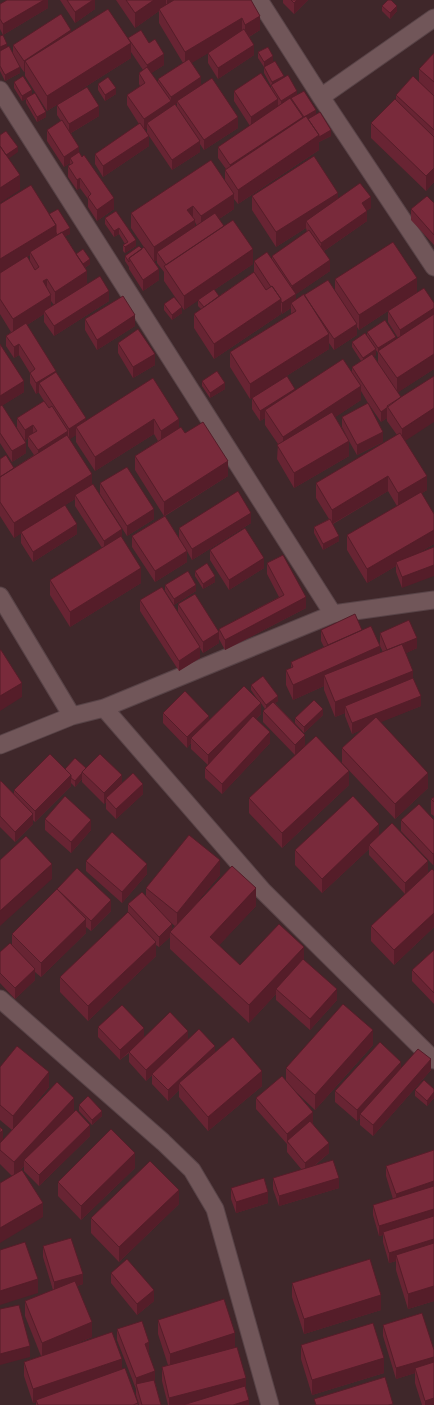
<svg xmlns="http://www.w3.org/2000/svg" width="434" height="1405" viewBox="0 0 434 1405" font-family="Georgia,serif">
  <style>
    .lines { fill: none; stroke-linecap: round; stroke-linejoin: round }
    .minor-casing { stroke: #584347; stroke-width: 19 }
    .minor { stroke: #715659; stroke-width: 17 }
    .wall { fill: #682433; fill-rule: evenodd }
    .shaded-wall { fill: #551d29 }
    .building { fill: #792a3b; stroke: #551d29 }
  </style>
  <rect width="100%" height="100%" fill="#3f272a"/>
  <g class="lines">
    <!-- minor casing -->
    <g class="minor-casing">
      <path id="minor" d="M 259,0 L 321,97 L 434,267
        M 0,90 L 333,614
        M 321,97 L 434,18
        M 0,596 L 72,716
        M 104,708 L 263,891 L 434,1060
        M 0,745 L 72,716 L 104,708 L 333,614 L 434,600
        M 0,999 L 163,1142 L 192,1170 L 215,1209 L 270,1405"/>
    </g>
    <!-- minor -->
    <use href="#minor" class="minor"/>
  </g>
  <!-- wall -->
  <path class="wall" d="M 48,0 L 48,8 L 3,35 L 0,29 L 0,4 Z
    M 60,0 L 95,0 L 95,9 L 75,23 Z
    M 116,0 L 251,0 L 260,30 L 249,37 L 254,55 L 218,79 L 208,63 L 208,53 L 191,63 L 201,85 L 238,128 L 204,150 L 200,144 L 200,152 L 172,170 L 147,133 L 147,128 L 144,130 L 149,146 L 103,177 L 95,164 L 95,154 L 139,124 L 127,105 L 127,95 L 140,86 L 139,84 L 139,73 L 143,70 L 131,52 L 131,58 L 47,111 L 25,76 L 25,71 L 24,72 L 19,65 L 20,73 L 5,81 L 0,71 L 0,36 L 7,47 L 13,53 L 13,45 L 71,32 L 128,40 L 128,38 L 164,65 L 151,73 L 158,83 L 158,79 L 183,63 L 159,23 L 159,11 L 135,28 ZM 177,103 L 177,108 L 175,105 Z
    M 283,0 L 308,0 L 294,14 L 283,3 Z
    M 382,6 L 397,11 L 390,19 L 382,11 Z
    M 268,47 L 264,67 L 258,58 L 258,52 Z
    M 434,53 L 434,182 L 426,191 L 371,138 L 371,123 L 396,100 L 396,95 L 419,82 L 419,69 Z
    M 264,67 L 284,77 L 297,94 L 316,115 L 331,136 L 319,142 L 319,150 L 238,204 L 234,199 L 234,209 L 219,219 L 224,226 L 253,264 L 214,290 L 219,296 L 254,272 L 254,261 L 272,258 L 272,256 L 307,232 L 306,228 L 276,247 L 252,210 L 252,196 L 338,199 L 371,208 L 367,210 L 367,221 L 324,251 L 330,271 L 296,294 L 296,299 L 304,296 L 335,291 L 335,279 L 417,292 L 359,330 L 357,327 L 357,335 L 334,350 L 329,343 L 329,349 L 250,399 L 230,367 L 230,352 L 291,314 L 291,308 L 282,314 L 281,311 L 281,314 L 214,359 L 194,328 L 194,314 L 201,309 L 198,306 L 198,300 L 184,310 L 164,281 L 164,272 L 157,263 L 157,260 L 154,262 L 131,228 L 131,213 L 225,180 L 225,170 L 226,169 L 218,158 L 218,147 L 250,126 L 234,101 L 234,91 L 271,89 L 271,86 L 264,73 ZM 195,222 L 197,226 L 195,227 Z
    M 14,82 L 32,94 L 46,117 L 37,122 L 26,103 L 26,99 L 22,101 L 14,88 Z
    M 98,84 L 116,94 L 105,101 L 98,90 Z
    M 57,105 L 99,116 L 71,133 L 79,152 L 114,209 L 97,221 L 88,207 L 88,199 L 80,188 L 77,190 L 68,177 L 68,166 L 70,165 L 70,163 L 64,167 L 47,141 L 47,130 L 61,121 L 57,115 Z
    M 434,190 L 434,245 L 411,220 L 411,209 L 434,203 Z
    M 0,204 L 49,214 L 70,234 L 65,236 L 76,254 L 90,264 L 85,268 L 87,284 L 109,301 L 54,336 L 44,322 L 44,314 L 27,325 L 56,373 L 86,421 L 153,378 L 179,428 L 228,476 L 165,516 L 179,538 L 179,528 L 251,523 L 192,560 L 187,551 L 187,562 L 155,582 L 132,547 L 132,536 L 164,516 L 135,470 L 135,456 L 158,441 L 154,434 L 95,471 L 76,442 L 76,435 L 69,439 L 92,485 L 122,538 L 141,583 L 70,627 L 50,595 L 50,580 L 102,548 L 75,506 L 75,499 L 65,505 L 77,534 L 33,562 L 21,543 L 21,533 L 14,538 L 0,516 L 0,459 L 14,468 L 34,455 L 28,446 L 28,438 L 25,441 L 17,428 L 17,418 L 44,401 L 39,393 L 39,392 L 36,394 L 30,383 L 30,373 L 19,355 L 14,358 L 6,346 L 6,336 L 11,332 L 0,314 ZM 30,255 L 30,261 L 27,257 ZM 51,301 L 54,305 L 51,307 Z
    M 116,211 L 136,246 L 125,253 L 123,251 L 123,245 L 125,244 L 119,234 L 114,237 L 105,224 L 105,218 Z
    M 142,249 L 159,280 L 143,291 L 129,269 L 129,267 L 125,261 L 125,256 Z
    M 434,303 L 434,369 L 398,392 L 405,441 L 427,490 L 422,493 L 434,544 L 420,552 L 402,588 L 396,572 L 396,566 L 367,583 L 347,550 L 347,535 L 397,506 L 388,491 L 333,524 L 339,541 L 323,550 L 314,533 L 314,527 L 329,519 L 316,498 L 316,483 L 397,435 L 387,421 L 387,418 L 381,422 L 368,403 L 383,442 L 357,455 L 349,441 L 349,456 L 294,488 L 277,459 L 278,444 L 265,425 L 265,418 L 260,421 L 252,409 L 252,398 L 295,391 L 352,372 L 352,367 L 361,361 L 352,347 L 352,342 L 367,337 L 367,332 L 396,339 L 398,338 L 388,322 L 388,311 ZM 376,350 L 378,353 L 378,363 L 374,356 L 376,355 ZM 361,391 L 368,403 L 342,417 L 342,427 L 348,438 L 335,417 L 361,400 Z
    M 164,304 L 182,313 L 172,320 L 164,310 Z
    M 85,319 L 135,326 L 97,350 L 85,330 Z
    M 118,343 L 155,365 L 133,378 L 118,353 Z
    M 0,344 L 24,392 L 1,406 L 26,453 L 12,462 L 0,443 Z
    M 202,381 L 225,389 L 210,398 L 202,386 Z
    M 100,483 L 154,519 L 127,536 L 100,494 Z
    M 210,550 L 264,568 L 229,590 L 210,560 Z
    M 267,563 L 306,608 L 225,650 L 219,639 L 219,629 L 279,597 L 267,574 Z
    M 195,571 L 215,582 L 203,589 L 195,576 Z
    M 165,585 L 196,591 L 174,605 L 165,591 Z
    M 140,600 L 178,613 L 178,604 L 219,643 L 203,653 L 200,648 L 200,658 L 179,671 L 140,611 Z
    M 321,630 L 362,630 L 380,644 L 380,633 L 417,648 L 406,653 L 421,706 L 380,722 L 428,788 L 395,819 L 342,763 L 342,748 L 363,729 L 352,734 L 345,716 L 345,713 L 335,717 L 324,690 L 324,686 L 293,700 L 286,685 L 286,670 L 291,668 L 291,662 L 324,647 L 321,641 ZM 380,646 L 383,652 L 380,653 Z
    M 251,685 L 278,701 L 275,703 L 305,735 L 295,755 L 263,722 L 263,711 L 265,709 L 261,703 L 261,714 L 256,719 L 270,743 L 222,794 L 205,778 L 205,768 L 208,765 L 191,749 L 191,743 L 187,748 L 163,723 L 163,713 L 209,721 L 260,703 L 251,690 Z
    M 323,715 L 304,733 L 295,723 L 295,718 Z
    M 86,768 L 122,783 L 143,794 L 116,819 L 106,809 L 106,802 L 104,804 L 82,782 L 82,779 L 75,787 L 71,783 L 71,786 L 35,822 L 33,820 L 33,824 L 15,842 L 0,827 L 0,781 L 14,794 L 14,790 L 65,769 Z
    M 349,785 L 282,848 L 249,813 L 249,798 Z
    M 434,797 L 434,816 L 431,814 L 431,799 Z
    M 45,819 L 91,830 L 71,853 L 45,830 Z
    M 401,820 L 434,820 L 434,864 L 433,865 L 401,831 Z
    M 379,835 L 428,872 L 405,894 L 369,855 L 369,849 L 322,893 L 295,865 L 295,850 Z
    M 86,861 L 147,874 L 122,903 L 86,871 Z
    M 434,871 L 434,927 L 394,965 L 371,941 L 371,926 Z
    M 220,875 L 198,901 L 256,906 L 219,945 L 240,965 L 304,960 L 337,1000 L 310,1030 L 276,1000 L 276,994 L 249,1023 L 170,949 L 170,937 L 159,947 L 156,945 L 156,956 L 88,1021 L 60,992 L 60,977 L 128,912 L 128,904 L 146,897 L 146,888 ZM 169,921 L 175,926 L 172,929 Z
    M 57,889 L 111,911 L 91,931 L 86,927 L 86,933 L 41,977 L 35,972 L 35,980 L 15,999 L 0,983 L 0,952 L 12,945 L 12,934 Z
    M 434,950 L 434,1004 L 412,981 L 412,970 Z
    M 98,1027 L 144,1037 L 188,1040 L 215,1052 L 262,1086 L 208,1131 L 179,1097 L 179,1090 L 168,1101 L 152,1084 L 152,1075 L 146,1081 L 129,1062 L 129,1053 L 120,1060 L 98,1037 Z
    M 373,1045 L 315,1110 L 295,1091 L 329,1153 L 314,1166 L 339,1188 L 279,1206 L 273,1189 L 273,1178 L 302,1170 L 287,1152 L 287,1144 L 256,1109 L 256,1098 L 286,1081 L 286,1068 Z
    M 0,1067 L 49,1087 L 26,1115 L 74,1112 L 90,1136 L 39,1186 L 24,1171 L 24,1166 L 19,1172 L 43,1217 L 12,1176 L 0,1164 L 0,1127 L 3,1140 L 12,1130 L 0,1120 Z
    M 401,1068 L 431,1070 L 373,1136 L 360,1125 L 360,1118 L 357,1121 L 335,1102 L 335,1091 Z
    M 434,1089 L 434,1098 L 427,1106 L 415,1096 L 415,1090 Z
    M 79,1105 L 102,1116 L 92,1125 L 79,1111 Z
    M 434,1150 L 434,1301 L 408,1309 L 396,1270 L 396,1261 L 389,1263 L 383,1242 L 383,1235 L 379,1236 L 373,1215 L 373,1205 L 393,1199 L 386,1176 L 386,1166 Z
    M 135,1168 L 81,1220 L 58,1196 L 58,1182 Z
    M 231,1188 L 268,1203 L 236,1213 L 231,1199 Z
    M 179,1204 L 119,1262 L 91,1233 L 91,1218 Z
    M 43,1246 L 83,1284 L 77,1286 L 92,1337 L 73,1345 L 122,1369 L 138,1405 L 36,1405 L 36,1402 L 33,1403 L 24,1376 L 24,1362 L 41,1356 L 25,1316 L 25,1301 L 53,1290 L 43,1257 Z
    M 111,1273 L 154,1301 L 137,1315 L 111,1283 Z
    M 292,1283 L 381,1310 L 304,1334 L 292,1297 Z
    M 422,1313 L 434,1405 L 422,1405 L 415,1383 L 415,1373 L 396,1379 L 383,1336 L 383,1325 Z
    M 158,1320 L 235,1348 L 246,1388 L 249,1405 L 168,1405 L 162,1381 L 162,1367 L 168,1365 L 158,1334 Z
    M 117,1329 L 149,1352 L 148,1353 L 155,1382 L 161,1405 L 139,1405 L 136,1395 L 136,1388 L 136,1389 L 117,1340 Z
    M 301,1345 L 384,1373 L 312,1395 L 301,1359 Z"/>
  <!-- shaded-wall -->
  <path class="shaded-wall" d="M 44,0 L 48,0 L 48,8 L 3,35 L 3,24 Z
    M 93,0 L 95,0 L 95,9 L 75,23 L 75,12 Z
    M 154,0 L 166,0 L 166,6 L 159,9 L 159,11 L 135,28 L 135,13 Z
    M 167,0 L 178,0 L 167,8 Z
    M 297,0 L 308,0 L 294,14 L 294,3 Z
    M 397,6 L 397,11 L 390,19 L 390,13 Z
    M 260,16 L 260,30 L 245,39 L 245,25 Z
    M 242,18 L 242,33 L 185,67 L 185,52 Z
    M 71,30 L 71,41 L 25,61 L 25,71 L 24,72 L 24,61 Z
    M 131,43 L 131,58 L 47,111 L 47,96 Z
    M 7,44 L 7,49 L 0,52 L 0,47 Z
    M 254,45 L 254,55 L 218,79 L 218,68 Z
    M 164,54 L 164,65 L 147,76 L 147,65 Z
    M 273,56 L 273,62 L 264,67 L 264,62 Z
    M 20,67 L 20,73 L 5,81 L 5,75 Z
    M 284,76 L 284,82 L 272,87 L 272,82 Z
    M 201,77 L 201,88 L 177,101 L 177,103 L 171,108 L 171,97 Z
    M 116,88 L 116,94 L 105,101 L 105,95 Z
    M 32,90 L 32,95 L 26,98 L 26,99 L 22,101 L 22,96 Z
    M 297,91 L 297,97 L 291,98 L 291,100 L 281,106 L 281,101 Z
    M 278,99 L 278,110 L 251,128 L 251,117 Z
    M 171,101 L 171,112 L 147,123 L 147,128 L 144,130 L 144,119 Z
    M 99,106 L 99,116 L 69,134 L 69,124 Z
    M 316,110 L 316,116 L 308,120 L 304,117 Z
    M 46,112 L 46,117 L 37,122 L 37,117 Z
    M 238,117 L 238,128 L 204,150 L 204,140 Z
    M 303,117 L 303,127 L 230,176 L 230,165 Z
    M 331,130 L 331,136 L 319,142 L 319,150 L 238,204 L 238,190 L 319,135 Z
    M 149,136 L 149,146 L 103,177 L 103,166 Z
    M 200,141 L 200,152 L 172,170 L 172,160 Z
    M 18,147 L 18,152 L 4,162 L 4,156 Z
    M 79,147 L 79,158 L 70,158 L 70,163 L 64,167 L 64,157 Z
    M 434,168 L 434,182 L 426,191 L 426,176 Z
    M 20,175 L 20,190 L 0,203 L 0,188 Z
    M 80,178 L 80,188 L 77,190 L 77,180 Z
    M 338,193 L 338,208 L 306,221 L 306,228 L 276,247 L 276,232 Z
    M 234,194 L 234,209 L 201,231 L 201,216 Z
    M 371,197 L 371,208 L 362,214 L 362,203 Z
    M 114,198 L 114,209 L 97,221 L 97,210 Z
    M 193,206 L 193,220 L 187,210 Z
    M 367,211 L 367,221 L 321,253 L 321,243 Z
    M 195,220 L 195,235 L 157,252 L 157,260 L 154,262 L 154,247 Z
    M 56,225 L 56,240 L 30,252 L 30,255 L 0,274 L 0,259 Z
    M 70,228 L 70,234 L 57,240 L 57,235 Z
    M 119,228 L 119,234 L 114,237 L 114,231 Z
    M 136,240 L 136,246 L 125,253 L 125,247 Z
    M 253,249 L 253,264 L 184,310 L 184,296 Z
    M 90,259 L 90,264 L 81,271 L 81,265 Z
    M 330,260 L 330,271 L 292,297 L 292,286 Z
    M 159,269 L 159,280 L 143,291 L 143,280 Z
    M 87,271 L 87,286 L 55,306 L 55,292 Z
    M 417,278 L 417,292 L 359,330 L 359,315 Z
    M 47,279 L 47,294 L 43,281 Z
    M 109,291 L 109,301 L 54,336 L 54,326 Z
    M 296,294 L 296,305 L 291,303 L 291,308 L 282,314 L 282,303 Z
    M 51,295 L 51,309 L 44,311 L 44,314 L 13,334 L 13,319 Z
    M 281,299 L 281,314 L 214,359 L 214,344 Z
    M 182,307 L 182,313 L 172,320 L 172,315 Z
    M 434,308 L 434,318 L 400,340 L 400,330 Z
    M 135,315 L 135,326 L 97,350 L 97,340 Z
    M 357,324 L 357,335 L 334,350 L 334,339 Z
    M 329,334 L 329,349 L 250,399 L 250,384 Z
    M 396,337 L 396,342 L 378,351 L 378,354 L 378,348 Z
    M 19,344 L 19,355 L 14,358 L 14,347 Z
    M 376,349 L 376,355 L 363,364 L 363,358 Z
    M 155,354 L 155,365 L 133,378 L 133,367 Z
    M 434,354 L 434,369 L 397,393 L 397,378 Z
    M 56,371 L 56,381 L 39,383 L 39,392 L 36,394 L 36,383 Z
    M 24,381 L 24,392 L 0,407 L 0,396 Z
    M 225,383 L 225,389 L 210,398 L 210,393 Z
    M 361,386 L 361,400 L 283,452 L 283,437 Z
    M 295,389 L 295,399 L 265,410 L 265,418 L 260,421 L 260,411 Z
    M 387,407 L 387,418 L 381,422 L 381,412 Z
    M 434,408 L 434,422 L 402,443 L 402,429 Z
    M 86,418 L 86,429 L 76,427 L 76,435 L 69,440 L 69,429 Z
    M 154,419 L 154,434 L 95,471 L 95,457 Z
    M 179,419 L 179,434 L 161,445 L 161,431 Z
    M 33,425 L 33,436 L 28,436 L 28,438 L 25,441 L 25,430 Z
    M 68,431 L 68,442 L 38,461 L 38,450 Z
    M 383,432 L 383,442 L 357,455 L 357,445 Z
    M 349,441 L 349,456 L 294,488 L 294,473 Z
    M 26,443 L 26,453 L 12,462 L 12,451 Z
    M 228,461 L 228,476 L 164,516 L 164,502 Z
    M 92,474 L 92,489 L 75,495 L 75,499 L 14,538 L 14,523 Z
    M 388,476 L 388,491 L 332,524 L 332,510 Z
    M 427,476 L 427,490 L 398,508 L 398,493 Z
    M 154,509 L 154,519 L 127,536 L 127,526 Z
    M 251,513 L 251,523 L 192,560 L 192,549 Z
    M 77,524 L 77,534 L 33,562 L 33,552 Z
    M 122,529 L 122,540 L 104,551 L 104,541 Z
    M 434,530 L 434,544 L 398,565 L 396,562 L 396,566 L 367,583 L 367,569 Z
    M 339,536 L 339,541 L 323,550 L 323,544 Z
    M 187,551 L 187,562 L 155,582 L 155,571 Z
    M 264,558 L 264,568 L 229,590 L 229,580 Z
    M 434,565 L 434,576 L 402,588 L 402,577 Z
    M 141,568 L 141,583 L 70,627 L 70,612 Z
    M 215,576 L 215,582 L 203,589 L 203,584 Z
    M 196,585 L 196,591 L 174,605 L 174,599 Z
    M 306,597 L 306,608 L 225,650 L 225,640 Z
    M 219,632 L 219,643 L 203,653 L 203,642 Z
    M 417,638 L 417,648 L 388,662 L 388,651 Z
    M 380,646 L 380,660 L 324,675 L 324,686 L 293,700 L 293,685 Z
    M 200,647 L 200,658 L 179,671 L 179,661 Z
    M 413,671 L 413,686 L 345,706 L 345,713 L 335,717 L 335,702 Z
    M 22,683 L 22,697 L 0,711 L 0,696 Z
    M 278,696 L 278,701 L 266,710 L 266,705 Z
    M 421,696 L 421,706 L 352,734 L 352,723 Z
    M 261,703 L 261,714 L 208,766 L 208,755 Z
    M 323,709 L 323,715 L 304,733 L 304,727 Z
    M 209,716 L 209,726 L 191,738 L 191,743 L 187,748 L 187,737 Z
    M 270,732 L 270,743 L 222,794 L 222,784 Z
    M 305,735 L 305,746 L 295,755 L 295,745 Z
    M 349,771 L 349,785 L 282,848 L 282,833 Z
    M 82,773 L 82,779 L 75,787 L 75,781 Z
    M 428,773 L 428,788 L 395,819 L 395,804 Z
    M 71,775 L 71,786 L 35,822 L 35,811 Z
    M 122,775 L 122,786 L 106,798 L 106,802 L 104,804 L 104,793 Z
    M 143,784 L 143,794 L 116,819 L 116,809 Z
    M 33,814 L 33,824 L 15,842 L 15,832 Z
    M 91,820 L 91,830 L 71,853 L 71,842 Z
    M 379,824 L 379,839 L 369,845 L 369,849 L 322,893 L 322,879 Z
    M 434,853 L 434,864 L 433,865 L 433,854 Z
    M 220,860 L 220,875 L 177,927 L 177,913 Z
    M 428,861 L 428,872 L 405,894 L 405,883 Z
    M 52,864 L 52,879 L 0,926 L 0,911 Z
    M 147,864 L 147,874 L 122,903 L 122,892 Z
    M 256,888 L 256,906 L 210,955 L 210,937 Z
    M 111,900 L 111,911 L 91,931 L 91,921 Z
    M 434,913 L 434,927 L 394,965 L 394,950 Z
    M 86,919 L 86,933 L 41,977 L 41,963 Z
    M 172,924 L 172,934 L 170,932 L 170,937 L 159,947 L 159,937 Z
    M 156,942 L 156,956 L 88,1021 L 88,1006 Z
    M 304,947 L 304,964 L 276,989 L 276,994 L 249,1023 L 249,1005 Z
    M 35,969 L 35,980 L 15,999 L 15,988 Z
    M 337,989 L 337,1000 L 310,1030 L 310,1019 Z
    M 144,1028 L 144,1038 L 120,1060 L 120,1050 Z
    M 373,1030 L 373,1045 L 315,1110 L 315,1095 Z
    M 188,1031 L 188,1041 L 152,1074 L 152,1075 L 146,1081 L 146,1070 Z
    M 215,1046 L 215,1056 L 179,1083 L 179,1090 L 168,1101 L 168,1090 Z
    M 431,1059 L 431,1070 L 373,1136 L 373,1125 Z
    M 401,1062 L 401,1072 L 360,1114 L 360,1118 L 357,1121 L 357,1110 Z
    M 262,1071 L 262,1086 L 208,1131 L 208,1117 Z
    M 49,1072 L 49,1087 L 13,1131 L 13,1116 Z
    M 434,1092 L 434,1098 L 427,1106 L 427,1101 Z
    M 74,1098 L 74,1113 L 24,1160 L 24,1166 L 14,1177 L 14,1162 Z
    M 102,1111 L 102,1116 L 92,1125 L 92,1120 Z
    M 313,1112 L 313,1123 L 289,1144 L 287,1142 L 287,1134 Z
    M 90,1125 L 90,1136 L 39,1186 L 39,1175 Z
    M 3,1130 L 3,1140 L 0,1144 L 0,1133 Z
    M 329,1143 L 329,1153 L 305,1173 L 305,1163 Z
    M 135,1153 L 135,1168 L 81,1220 L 81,1206 Z
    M 339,1178 L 339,1188 L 279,1206 L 279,1196 Z
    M 434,1181 L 434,1192 L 396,1205 L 396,1194 Z
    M 179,1190 L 179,1204 L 119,1262 L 119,1247 Z
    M 268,1192 L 268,1203 L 236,1213 L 236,1202 Z
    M 43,1203 L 43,1217 L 0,1243 L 0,1228 Z
    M 434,1209 L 434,1220 L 383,1232 L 383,1235 L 379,1236 L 379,1226 Z
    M 434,1239 L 434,1250 L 396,1255 L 396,1261 L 389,1263 L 389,1253 Z
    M 83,1274 L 83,1284 L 54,1293 L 54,1282 Z
    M 38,1279 L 38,1293 L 0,1305 L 0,1291 Z
    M 434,1286 L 434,1301 L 408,1309 L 408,1294 Z
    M 154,1290 L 154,1301 L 137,1315 L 137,1304 Z
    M 381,1295 L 381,1310 L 304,1334 L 304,1319 Z
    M 92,1322 L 92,1337 L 42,1358 L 42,1343 Z
    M 235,1333 L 235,1348 L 170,1369 L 170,1354 Z
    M 149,1342 L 149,1352 L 145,1354 L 145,1344 Z
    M 30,1346 L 30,1357 L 0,1365 L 0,1354 Z
    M 434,1357 L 434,1367 L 415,1368 L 415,1373 L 396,1379 L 396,1368 Z
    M 384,1358 L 384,1373 L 312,1395 L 312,1380 Z
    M 122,1359 L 122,1374 L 36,1400 L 36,1402 L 33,1403 L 33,1389 Z
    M 155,1371 L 155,1381 L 136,1384 L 136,1389 L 136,1378 Z
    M 246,1378 L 246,1393 L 198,1405 L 169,1405 L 169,1398 Z
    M 434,1398 L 434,1405 L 425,1405 L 425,1401 Z
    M 249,1400 L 249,1405 L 233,1405 Z"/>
  <!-- building -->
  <path class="building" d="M 7,0 L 44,0 L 3,24 L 0,19 L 0,4 Z
    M 67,0 L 93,0 L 75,12 Z
    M 126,0 L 154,0 L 135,13 Z
    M 174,0 L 251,0 L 260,16 L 245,25 L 242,18 L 185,52 L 159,9 Z
    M 291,0 L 297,0 L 294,3 Z
    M 388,0 L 391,0 L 397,6 L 390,13 L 382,6 Z
    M 108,9 L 131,43 L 47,96 L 25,61 Z
    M 61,14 L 71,30 L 24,61 L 13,45 Z
    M 244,29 L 254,45 L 218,68 L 208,53 Z
    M 141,30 L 149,43 L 155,39 L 164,54 L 147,65 L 128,38 Z
    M 3,35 L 7,44 L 0,47 L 0,36 Z
    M 9,46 L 20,67 L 5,75 L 0,66 L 0,51 Z
    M 268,47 L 273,56 L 264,62 L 258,52 Z
    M 434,53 L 434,82 L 419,69 Z
    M 189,59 L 201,77 L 171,97 L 158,79 Z
    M 275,61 L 284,76 L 272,82 L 264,67 Z
    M 147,67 L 171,101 L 144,119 L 127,95 L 145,83 L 139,73 Z
    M 261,73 L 278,99 L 251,117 L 234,91 Z
    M 288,75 L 297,91 L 281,101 L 271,85 Z
    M 23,76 L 32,90 L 22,96 L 14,82 Z
    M 413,76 L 434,96 L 434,130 L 396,95 Z
    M 108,77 L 116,88 L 105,95 L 98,84 Z
    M 212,78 L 238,117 L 204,140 L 177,101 Z
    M 87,87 L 99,106 L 69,124 L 57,105 Z
    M 304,91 L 316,110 L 304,117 L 291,98 Z
    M 35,93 L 46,112 L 37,117 L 26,98 Z
    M 290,98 L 303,117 L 230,165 L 218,147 Z
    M 395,99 L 434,137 L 434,168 L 426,176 L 371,123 Z
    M 175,104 L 200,141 L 172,160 L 147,123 Z
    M 320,112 L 331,130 L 319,137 L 319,135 L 308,119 Z
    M 306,116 L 319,135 L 238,190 L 225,170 Z
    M 62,120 L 79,147 L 64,157 L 47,130 Z
    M 140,123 L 149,136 L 103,166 L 95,154 Z
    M 6,131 L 18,147 L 6,155 L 0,146 L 0,135 Z
    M 0,146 L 20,175 L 0,188 Z
    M 79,152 L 82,157 L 84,155 L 114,198 L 97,210 L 88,197 L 91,194 L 80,178 L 77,180 L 68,166 L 73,163 L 70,158 Z
    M 314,156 L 338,193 L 276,232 L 252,196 Z
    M 211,160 L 234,194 L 201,216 L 193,206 L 187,210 L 195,220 L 154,247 L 131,213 Z
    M 360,183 L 371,197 L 362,203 L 367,211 L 321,243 L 306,221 Z
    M 31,185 L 56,225 L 0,259 L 0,204 Z
    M 427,196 L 434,203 L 434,235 L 411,209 Z
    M 58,209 L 70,228 L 57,235 L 56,232 L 56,225 L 49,214 Z
    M 116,211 L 136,240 L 125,247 L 123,245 L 128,242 L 119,228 L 114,231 L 105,218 Z
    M 215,213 L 224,226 L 166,265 L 157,252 Z
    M 233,220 L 253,249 L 184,296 L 164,266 Z
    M 309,230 L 330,260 L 292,286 L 272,256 Z
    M 62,232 L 87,271 L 55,292 L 47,279 L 43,281 L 51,295 L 13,319 L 0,299 L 0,273 L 27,256 L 35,270 L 39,267 L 30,252 Z
    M 393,242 L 417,278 L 359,315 L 335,279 Z
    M 139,246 L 142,249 L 129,258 L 129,262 L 125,256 Z
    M 144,247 L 159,269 L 143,280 L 129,258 Z
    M 83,249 L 90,259 L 83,264 L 76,254 Z
    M 267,252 L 296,294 L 282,303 L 281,301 L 281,299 L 272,286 L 271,287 L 254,261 Z
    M 254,272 L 266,290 L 272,286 L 281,299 L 214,344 L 194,314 Z
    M 100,276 L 109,291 L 54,326 L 44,311 Z
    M 328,280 L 357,324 L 334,339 L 304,295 Z
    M 424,288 L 434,303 L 434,308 L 400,330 L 388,311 Z
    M 214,289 L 219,296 L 204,307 L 198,300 Z
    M 304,294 L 329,334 L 250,384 L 230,352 L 296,311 L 291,303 Z
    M 123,296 L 135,315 L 97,340 L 85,319 Z
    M 174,297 L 182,307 L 172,315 L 164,304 Z
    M 434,314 L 434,354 L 397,378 L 378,351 Z
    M 385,320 L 396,337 L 378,348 L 367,332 Z
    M 26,323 L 56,371 L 36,383 L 30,373 L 35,369 L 19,344 L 14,347 L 6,336 Z
    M 138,329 L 155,354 L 133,367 L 118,343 Z
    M 365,333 L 376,349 L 363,358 L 352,342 Z
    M 0,344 L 24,381 L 0,396 Z
    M 372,354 L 401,397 L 381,412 L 352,367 Z
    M 343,359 L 361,386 L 283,437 L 265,410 Z
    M 217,371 L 225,383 L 210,393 L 202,381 Z
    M 56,372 L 86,418 L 69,429 L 39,383 Z
    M 287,376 L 295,389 L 260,411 L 252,398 Z
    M 434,376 L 434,408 L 402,429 L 387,406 Z
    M 153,378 L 179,419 L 161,431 L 154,419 L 95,457 L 76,427 Z
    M 44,401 L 49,408 L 52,406 L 68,431 L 38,450 L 28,436 L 37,431 L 33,425 L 25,430 L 17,418 Z
    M 368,403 L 383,432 L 357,445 L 342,417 Z
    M 2,405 L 26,443 L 12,451 L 0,433 L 0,406 Z
    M 332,412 L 349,441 L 294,473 L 277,445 Z
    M 203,422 L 228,461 L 164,502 L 135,456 L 181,427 L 185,433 Z
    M 400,433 L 427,476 L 398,493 L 388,476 L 332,510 L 316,483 Z
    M 67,435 L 92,474 L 14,523 L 0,502 L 0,477 Z
    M 6,455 L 14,468 L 0,477 L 0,459 Z
    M 127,467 L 154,509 L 127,526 L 100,483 Z
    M 93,484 L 122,529 L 104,541 L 75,495 Z
    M 238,491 L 251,513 L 192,549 L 179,528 Z
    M 421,492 L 434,514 L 434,530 L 367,569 L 347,535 Z
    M 65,505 L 77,524 L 33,552 L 21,532 Z
    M 165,516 L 187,551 L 155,571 L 132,536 Z
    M 330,519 L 339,536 L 323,544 L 314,527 Z
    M 245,528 L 264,558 L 229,580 L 210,550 Z
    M 121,536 L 141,568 L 70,612 L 50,580 Z
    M 434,547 L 434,565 L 402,577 L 396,562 Z
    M 283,555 L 306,597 L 225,640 L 219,629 L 284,595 L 267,563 Z
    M 207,563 L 215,576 L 203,584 L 195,571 Z
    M 188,571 L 196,585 L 174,599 L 165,585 Z
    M 162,587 L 200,647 L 179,661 L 140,600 Z
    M 195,594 L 219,632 L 203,642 L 178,604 Z
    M 355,614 L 362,630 L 328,645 L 321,630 Z
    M 409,620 L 417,638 L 387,650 L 380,633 Z
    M 371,626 L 380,646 L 293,685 L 286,670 L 293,667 L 291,662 Z
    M 402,644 L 413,671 L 335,702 L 324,675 Z
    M 0,650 L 1,650 L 22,683 L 0,696 Z
    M 263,676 L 278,696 L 266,705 L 251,685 Z
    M 413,678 L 421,696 L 352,723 L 345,706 Z
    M 244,686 L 261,703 L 208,755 L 191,738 Z
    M 185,691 L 209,716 L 187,737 L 163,713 Z
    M 314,700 L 323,709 L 304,727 L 295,718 Z
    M 273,702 L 305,735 L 295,745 L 263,711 Z
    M 253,716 L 270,732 L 222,784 L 205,768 Z
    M 376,717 L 428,773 L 395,804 L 342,748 Z
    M 316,736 L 349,771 L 282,833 L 249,798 Z
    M 50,754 L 71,775 L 35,811 L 14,790 Z
    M 100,754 L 122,775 L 104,793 L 82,772 Z
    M 75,758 L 86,768 L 82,772 L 82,773 L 75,781 L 71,778 L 71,775 L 65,769 Z
    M 133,773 L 143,784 L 116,809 L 106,798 Z
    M 0,781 L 1,781 L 33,814 L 15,832 L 0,816 Z
    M 65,796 L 91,820 L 71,842 L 45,819 Z
    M 353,796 L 379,824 L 322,879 L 295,850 Z
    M 434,797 L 434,802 L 431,799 Z
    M 419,804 L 434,820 L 434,853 L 433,854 L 401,820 Z
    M 392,823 L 428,861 L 405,883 L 369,845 Z
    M 112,832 L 147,864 L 122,892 L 86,861 Z
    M 189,835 L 220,860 L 177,913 L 146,888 Z
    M 26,836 L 52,864 L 0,911 L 0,860 Z
    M 232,866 L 256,888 L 210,937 L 240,965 L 279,924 L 304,947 L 249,1005 L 170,932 Z
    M 77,868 L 111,900 L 91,921 L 57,889 Z
    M 432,869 L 434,871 L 434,913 L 394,950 L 371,926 Z
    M 57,889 L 86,919 L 41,963 L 12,934 Z
    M 142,892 L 172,924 L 159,937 L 128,904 Z
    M 128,912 L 156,942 L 88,1006 L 60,977 Z
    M 10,943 L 35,969 L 15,988 L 0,973 L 0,952 Z
    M 434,950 L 434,993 L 412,970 Z
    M 303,959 L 337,989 L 310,1019 L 276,989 Z
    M 343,1004 L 373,1030 L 315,1095 L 286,1068 Z
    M 122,1005 L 144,1028 L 120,1050 L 98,1027 Z
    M 170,1012 L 188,1031 L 146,1070 L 129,1052 Z
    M 199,1029 L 215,1046 L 168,1090 L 152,1074 Z
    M 233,1037 L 262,1071 L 208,1117 L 179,1083 Z
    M 380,1042 L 401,1062 L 357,1110 L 335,1091 Z
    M 17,1046 L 49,1072 L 13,1116 L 0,1105 L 0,1067 Z
    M 418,1049 L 431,1059 L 373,1125 L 360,1114 Z
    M 282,1076 L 313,1112 L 287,1134 L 256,1098 Z
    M 424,1080 L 434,1089 L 434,1092 L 427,1101 L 415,1090 Z
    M 57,1082 L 74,1098 L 14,1162 L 0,1150 L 0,1143 Z
    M 88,1096 L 102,1111 L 92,1120 L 79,1105 Z
    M 76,1110 L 90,1125 L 39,1175 L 24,1160 Z
    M 310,1121 L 329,1143 L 305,1163 L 287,1141 Z
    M 0,1127 L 3,1130 L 0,1133 Z
    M 111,1129 L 135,1153 L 81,1206 L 58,1182 Z
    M 434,1150 L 434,1181 L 396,1194 L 386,1166 Z
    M 333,1160 L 339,1178 L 279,1196 L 273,1178 Z
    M 150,1161 L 179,1190 L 119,1247 L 91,1218 Z
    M 22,1170 L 43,1203 L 0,1228 L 0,1183 Z
    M 264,1178 L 268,1192 L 236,1202 L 231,1188 Z
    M 434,1186 L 434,1209 L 379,1226 L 373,1205 Z
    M 434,1216 L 434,1239 L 389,1253 L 383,1232 Z
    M 71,1238 L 83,1274 L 54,1282 L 43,1246 Z
    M 25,1242 L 38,1279 L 0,1291 L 0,1250 Z
    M 434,1243 L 434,1286 L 408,1294 L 396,1255 Z
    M 127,1259 L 154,1290 L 137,1304 L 111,1273 Z
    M 370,1259 L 381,1295 L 304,1319 L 292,1283 Z
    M 75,1281 L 92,1322 L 42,1343 L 25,1301 Z
    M 224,1299 L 235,1333 L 170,1354 L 158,1320 Z
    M 19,1305 L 30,1346 L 0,1354 L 0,1309 Z
    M 422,1313 L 434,1350 L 434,1357 L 396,1368 L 383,1325 Z
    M 142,1321 L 149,1342 L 145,1344 L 155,1371 L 136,1378 L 117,1329 Z
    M 373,1323 L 384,1358 L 312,1380 L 301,1345 Z
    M 112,1332 L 122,1359 L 33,1389 L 24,1362 Z
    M 237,1347 L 246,1378 L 169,1398 L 162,1367 Z
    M 434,1362 L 434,1398 L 425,1401 L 415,1368 Z
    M 125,1368 L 138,1403 L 133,1405 L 38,1405 L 36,1400 Z
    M 385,1377 L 393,1404 L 388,1405 L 316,1405 L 314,1399 Z
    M 154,1380 L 161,1405 L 142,1405 L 136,1384 Z
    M 245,1386 L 249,1400 L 233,1405 L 183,1405 Z"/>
</svg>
